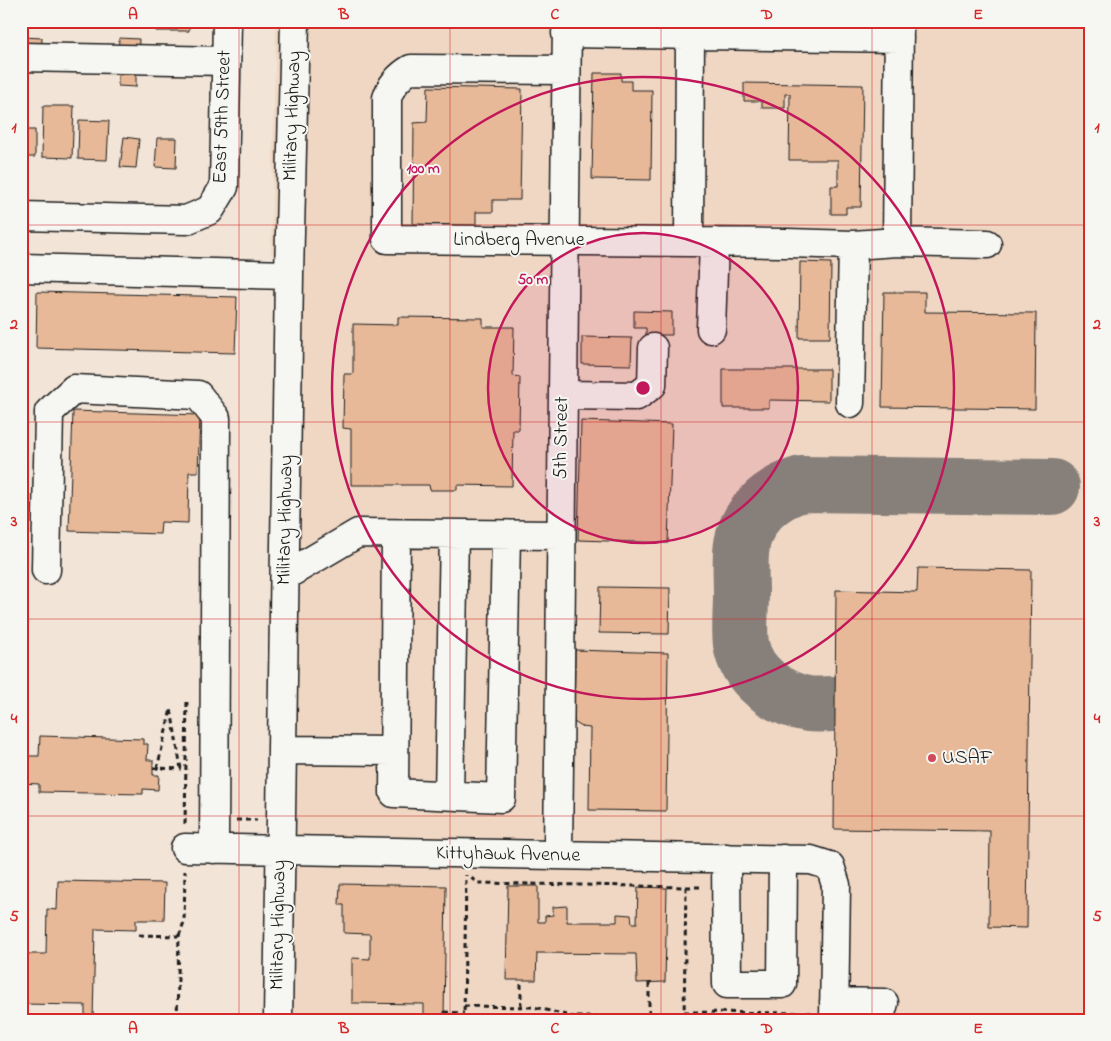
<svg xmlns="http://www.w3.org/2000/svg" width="1111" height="1041" viewBox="0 0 1111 1041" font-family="'Indie Flower',sans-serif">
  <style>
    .built { fill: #efd7c4 }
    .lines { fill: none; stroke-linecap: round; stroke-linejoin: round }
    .taxiway { stroke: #87807a; stroke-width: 56 }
    .building { fill: #e7b998; stroke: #1c1c1c }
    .minor-casing { stroke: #1c1c1c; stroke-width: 31 }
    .path { stroke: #1c1c1c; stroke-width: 3; stroke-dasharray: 5 4; stroke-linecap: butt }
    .minor { stroke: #f6f6f2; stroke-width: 28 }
    .grid { fill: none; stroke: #d62828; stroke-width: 1; stroke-opacity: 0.55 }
    .ring { fill: none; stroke: #c2185b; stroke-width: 2.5 }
    .poi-dot { fill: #d1495b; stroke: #f6f6f2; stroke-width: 2 }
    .labels { text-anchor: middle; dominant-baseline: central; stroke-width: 4; stroke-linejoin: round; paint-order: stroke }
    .street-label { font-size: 20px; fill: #1c1c1c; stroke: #f6f6f2 }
    .poi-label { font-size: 20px; fill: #1c1c1c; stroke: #f6f6f2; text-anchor: start }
    .centre { fill: #c2185b; stroke: #f6f6f2; stroke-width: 2.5 }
    .ring-label { font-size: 15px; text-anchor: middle; font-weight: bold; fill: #c2185b; stroke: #f6f6f2; stroke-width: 4; stroke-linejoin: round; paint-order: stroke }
    .neatline { fill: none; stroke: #d62828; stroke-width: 2 }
    .grid-label { font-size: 16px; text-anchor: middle; font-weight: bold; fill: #d62828 }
  </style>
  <rect width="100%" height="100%" fill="#f2e4d7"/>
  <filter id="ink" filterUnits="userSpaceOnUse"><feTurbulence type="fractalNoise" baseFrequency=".02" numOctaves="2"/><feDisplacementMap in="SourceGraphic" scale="10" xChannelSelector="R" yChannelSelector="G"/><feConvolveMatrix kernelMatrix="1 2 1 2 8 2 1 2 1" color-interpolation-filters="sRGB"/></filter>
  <g filter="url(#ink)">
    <!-- built -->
    <path class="built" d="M 276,21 L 1090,21 L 1090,1020 L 278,1020 L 289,275 L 271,253 Z"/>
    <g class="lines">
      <!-- taxiway -->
      <path class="taxiway" d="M 835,704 C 826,704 817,705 808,704 C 778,699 746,676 741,644 C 739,629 741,611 741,595 C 741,581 740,567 741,553 C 743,517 770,493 802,484 L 1052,487"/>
    </g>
    <!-- building -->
    <path class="building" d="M 156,21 L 189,21 L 189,31 L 156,31 Z
      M 23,37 L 42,38 L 41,55 L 22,54 Z
      M 119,38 L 139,39 L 138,59 L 118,58 Z
      M 118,73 L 136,73 L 136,87 L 118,86 Z
      M 594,73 L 621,73 L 621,81 L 631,81 L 631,90 L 652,90 L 651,180 L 592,179 Z
      M 744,83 L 863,85 L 861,207 L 846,207 L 846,214 L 831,214 L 831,186 L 838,186 L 838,160 L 789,160 L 790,94 L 785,94 L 785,108 L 762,108 L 762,101 L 744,101 Z
      M 428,87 L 522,89 L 520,200 L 493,200 L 493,212 L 476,212 L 476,226 L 413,224 L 414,123 L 427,122 Z
      M 43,106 L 74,106 L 72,158 L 42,157 Z
      M 79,120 L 109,121 L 107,160 L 78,159 Z
      M 21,130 L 35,130 L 35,157 L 21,157 Z
      M 124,137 L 139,139 L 136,168 L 120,167 Z
      M 157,138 L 177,138 L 176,168 L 155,167 Z
      M 800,262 L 831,263 L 830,338 L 799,338 Z
      M 37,292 L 237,297 L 235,353 L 36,348 Z
      M 884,292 L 925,292 L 925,312 L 1036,313 L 1035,409 L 882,407 Z
      M 634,311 L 672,312 L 672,335 L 646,335 L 646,328 L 634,328 Z
      M 398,317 L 483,318 L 483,327 L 514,327 L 513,376 L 520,377 L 519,430 L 513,430 L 512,486 L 457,485 L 457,490 L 430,490 L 429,485 L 351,485 L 351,429 L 343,428 L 344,374 L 353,374 L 353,324 L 398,325 Z
      M 582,337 L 632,338 L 631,365 L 582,364 Z
      M 723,369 L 829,369 L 829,401 L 769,400 L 769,408 L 723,408 Z
      M 73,411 L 200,415 L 198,472 L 189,472 L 188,523 L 161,522 L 160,534 L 69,531 Z
      M 581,421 L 672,424 L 668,543 L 578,540 Z
      M 918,568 L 1031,570 L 1027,928 L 989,927 L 990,831 L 834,829 L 836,590 L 917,592 Z
      M 600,587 L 670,588 L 669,634 L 599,633 Z
      M 575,650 L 668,653 L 666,811 L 589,810 L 590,728 L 582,727 L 574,722 Z
      M 40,736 L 143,739 L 143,744 L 148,744 L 147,760 L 153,760 L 153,775 L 159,775 L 158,790 L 143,789 L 143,794 L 39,792 L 39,784 L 21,783 L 21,756 L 39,756 Z
      M 58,881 L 165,883 L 164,920 L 136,920 L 136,930 L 95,929 L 93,1020 L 85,1020 L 85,1005 L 21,1004 L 21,954 L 46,954 L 47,909 L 57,910 Z
      M 340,884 L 446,886 L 444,1017 L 424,1017 L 424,1004 L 352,1003 L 352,958 L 370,959 L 370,934 L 344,933 L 344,905 L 339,905 Z
      M 508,886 L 538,886 L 538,922 L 545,922 L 545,916 L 553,915 L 553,907 L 567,906 L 567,922 L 617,922 L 617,914 L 631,915 L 632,923 L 637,923 L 638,887 L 667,888 L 665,982 L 637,983 L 636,954 L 537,953 L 536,980 L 506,980 Z"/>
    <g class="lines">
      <!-- minor casing -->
      <g class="minor-casing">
        <path id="minor" d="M 566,33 L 899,38
          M 21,57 L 226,61
          M 566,70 L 411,69 C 399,76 391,85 387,98 L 387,239 L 788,243 L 853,245 L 897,242 L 987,244
          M 21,216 L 186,220 L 210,210 L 224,187 L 227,21
          M 689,241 L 690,34
          M 897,242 L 899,21
          M 21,268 L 289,275
          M 711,329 L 714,242
          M 563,395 L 637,396 L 652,385 L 653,348
          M 850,403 L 853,245
          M 396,534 L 394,793 L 501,798 L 506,535
          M 46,570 L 49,412 L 74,389 L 198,395 L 216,418 L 214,849
          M 285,576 L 358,533 L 560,535
          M 282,750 L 393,751
          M 449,795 L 454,534
          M 185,848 L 811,860 L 830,866 L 836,885 L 834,1020
          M 558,855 L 567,21
          M 726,858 L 727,984 L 782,984 L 783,859
          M 834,1002 L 884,1003 L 879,1020
          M 278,1020 L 289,275 L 295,21"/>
      </g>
      <!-- path -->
      <path class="path" d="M 153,768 L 182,769
        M 157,769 L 171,709 L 181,769
        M 236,820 L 257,820
        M 185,824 L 187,698
        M 471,878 L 478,883 L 686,887 L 684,1018 L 574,1017
        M 686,887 L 703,887
        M 139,935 L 179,936 L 177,1020
        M 179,936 L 184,922 L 185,871
        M 649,983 L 649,1017
        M 464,1006 L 534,1007 L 574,1017 L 574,1020
        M 521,1007 L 521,980
        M 444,1012 L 464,1013
        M 684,1012 L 809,1013 L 809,1011
        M 464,1020 L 466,875"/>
      <!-- minor -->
      <use href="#minor" class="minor"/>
    </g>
  </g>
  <!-- grid -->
  <path class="grid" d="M 239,21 L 239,1020M 450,21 L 450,1020M 661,21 L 661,1020M 872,21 L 872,1020M 21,225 L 1090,225M 21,422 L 1090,422M 21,619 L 1090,619M 21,816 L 1090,816"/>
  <!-- distance rings -->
  <circle cx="643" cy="388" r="155" fill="#c2185b" fill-opacity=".12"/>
  <g class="ring">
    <circle cx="643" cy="388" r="155"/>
    <circle cx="643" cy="388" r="311"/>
  </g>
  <!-- markers -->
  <circle class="poi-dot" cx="932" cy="758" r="5"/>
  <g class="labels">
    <!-- street labels -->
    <g class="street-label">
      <text transform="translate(293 116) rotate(-88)">Military Highway</text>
      <text transform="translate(223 117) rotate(-88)">East 59th Street</text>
      <text x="519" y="240">Lindberg Avenue</text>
      <text transform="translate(562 438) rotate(-89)">5th Street</text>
      <text transform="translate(286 520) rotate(-89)">Military Highway</text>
      <text transform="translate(508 855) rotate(1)">Kittyhawk Avenue</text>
      <text transform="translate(279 925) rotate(-89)">Military Highway</text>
    </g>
    <!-- poi labels -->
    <g class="poi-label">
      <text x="942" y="758">USAF</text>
    </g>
  </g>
  <circle cx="643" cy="388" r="8" class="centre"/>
  <g class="ring-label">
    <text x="423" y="173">100 m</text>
    <text x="533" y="284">50 m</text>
  </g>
  <!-- margin -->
  <rect width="1111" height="1041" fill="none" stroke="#f6f6f2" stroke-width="55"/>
  <rect x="28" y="28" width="1056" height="986" class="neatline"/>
  <g class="grid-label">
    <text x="133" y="19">A</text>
    <text x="344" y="19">B</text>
    <text x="555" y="19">C</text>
    <text x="767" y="19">D</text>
    <text x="978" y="19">E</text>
    <text x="14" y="132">1</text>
    <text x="1097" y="132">1</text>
    <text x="14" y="329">2</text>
    <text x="1097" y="329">2</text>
    <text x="14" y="526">3</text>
    <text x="1097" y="526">3</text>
    <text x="14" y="723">4</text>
    <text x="1097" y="723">4</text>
    <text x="14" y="921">5</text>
    <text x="1097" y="921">5</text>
    <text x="133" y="1033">A</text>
    <text x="344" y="1033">B</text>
    <text x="555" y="1033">C</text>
    <text x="767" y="1033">D</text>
    <text x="978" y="1033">E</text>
  </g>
</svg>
